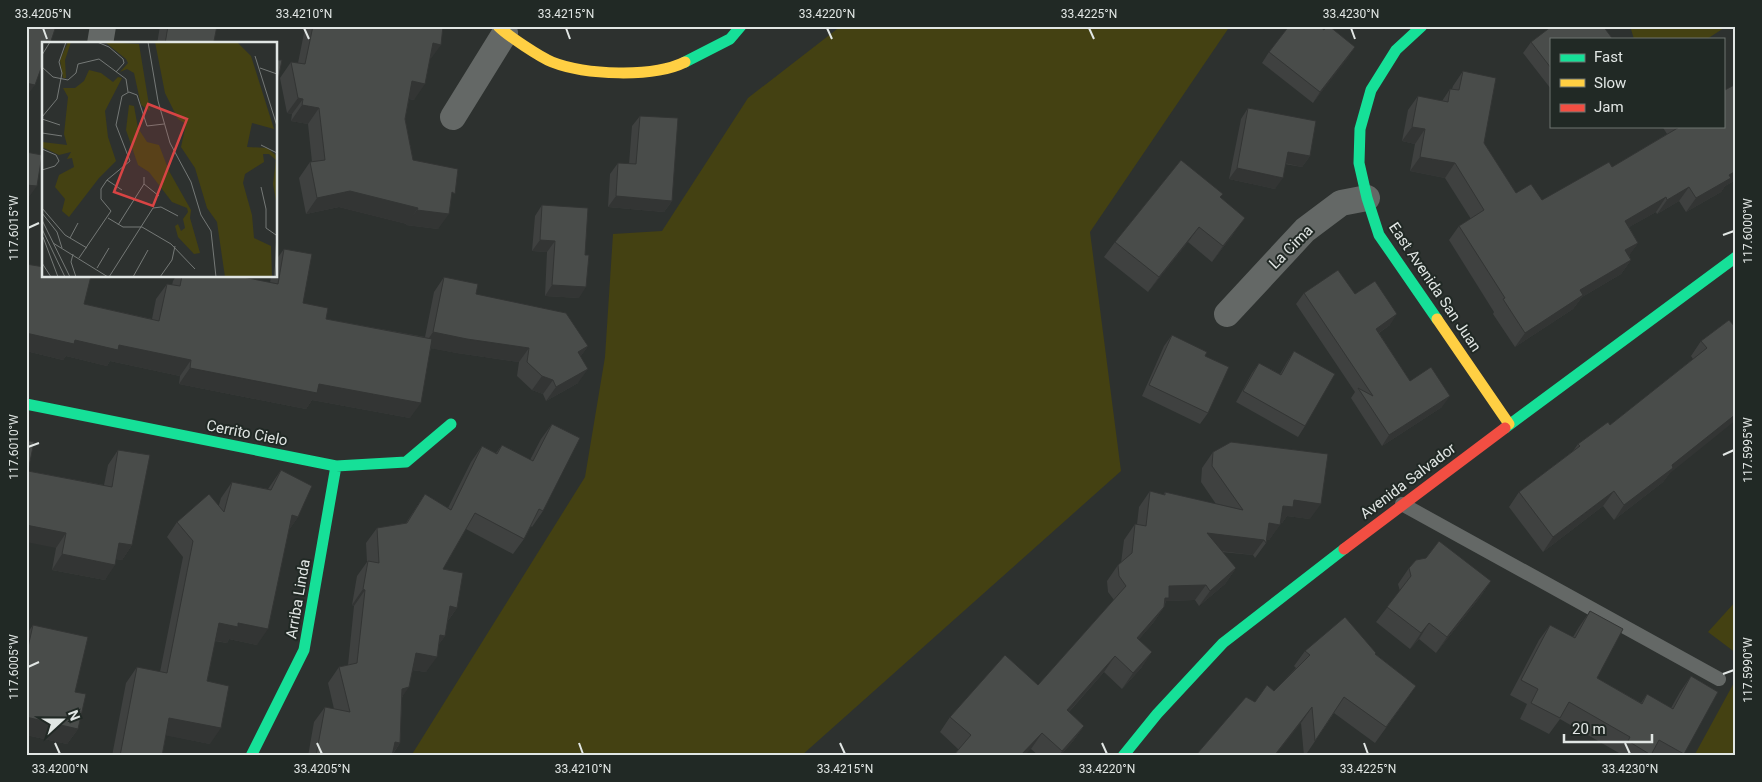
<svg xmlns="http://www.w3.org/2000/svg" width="1762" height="782" viewBox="0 0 1762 782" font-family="Roboto,sans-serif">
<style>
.green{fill:#444112}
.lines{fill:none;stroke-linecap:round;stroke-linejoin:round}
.lane{stroke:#646866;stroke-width:14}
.street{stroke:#646866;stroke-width:26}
.fast{stroke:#16e098;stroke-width:11}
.slow{stroke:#ffcf43;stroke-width:11}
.jam{stroke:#f24e42;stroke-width:11}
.wall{fill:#3f4140}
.shaded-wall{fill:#333534}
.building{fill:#494c4a;stroke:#333534}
.ticks{fill:none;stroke:#e1e6e4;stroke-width:2}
.labels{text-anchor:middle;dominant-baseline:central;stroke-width:4;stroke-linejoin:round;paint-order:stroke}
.street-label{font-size:15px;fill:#e1e6e4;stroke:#212925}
.inset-road{fill:none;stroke:#757977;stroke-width:1}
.view{fill:#d84444;fill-opacity:0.15;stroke:#d84444;stroke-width:2.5}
.inset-edge{fill:none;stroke:#e1e6e4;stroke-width:2.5}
.neatline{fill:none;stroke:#e1e6e4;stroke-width:2}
.ticks-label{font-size:12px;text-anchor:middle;fill:#e1e6e4}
</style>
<rect width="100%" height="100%" fill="#2d312f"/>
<!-- green -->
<path class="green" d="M841,26H1230L1090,232L1121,471L801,756H411L585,477L605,357L613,234L662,231L748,98Z
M1630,26H1727L1707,39H1634Z
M1736,601V653L1708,632Z
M1736,679V756H1694Z"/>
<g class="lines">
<!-- lane -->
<path class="lane" d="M1402,504L1719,679"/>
<!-- street -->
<path class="street" d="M100,44L103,26
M453,117L505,33
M1227,314L1305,230L1341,203L1367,198"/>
<!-- fast -->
<path class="fast" d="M1422,26L1396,50L1371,90L1360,129L1359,163L1367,198L1379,235L1437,319
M685,62L730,39L741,26
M26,404L336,466L406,462L451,424
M1505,428L1736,257
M251,756L304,650L336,466
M1123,756L1157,714L1223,643L1344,549"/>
<!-- slow -->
<path class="slow" d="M498,26C508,36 540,57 552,62C585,75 653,78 685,62
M1437,319L1509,424"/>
<!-- jam -->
<path class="jam" d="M1344,549L1505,428"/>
</g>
<!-- wall -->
<path class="wall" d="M160,26H217L214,41L224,44H157Z
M297,26H443L414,100L409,99L405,119L413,160L451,199L438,229L406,225L407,224L339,207L306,214L299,178L310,162H312L308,124L291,121L292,114L287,113L280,78L291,62L298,63L305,28Z
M1324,30L1355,47L1313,103L1262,63L1269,52Z
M1551,39V89L1523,53L1531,42Z
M1463,71L1484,143L1516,193L1542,200L1612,167L1667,134L1662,126H1723L1736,84V180L1725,186L1721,192L1686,212L1679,201L1657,214L1656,212L1629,227L1638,243L1629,255L1631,260L1621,274L1582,297L1573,309L1515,347L1493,314L1494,312L1449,240L1459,226L1471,219L1445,178L1410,171L1415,144L1402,141L1408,110L1418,96L1442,101L1450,89H1452L1453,86Z
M1248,108L1310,156L1302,167L1285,164L1275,189L1229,179L1241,119Z
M640,116L672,201L664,212L608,207L610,174L618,163L629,164L632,126Z
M1220,197L1234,233L1212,262L1188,242L1148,292L1104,257L1115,242Z
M542,205L585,255L579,298L545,296L547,252L532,251L535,216Z
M284,249L303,303L326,319L425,337L434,292L444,277L476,294L588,346L580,357L578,383L546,401L543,394L532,390L517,376L519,362L457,353L431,348L410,418L312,400L306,409L179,384L180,376L110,361L107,366L66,356L63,360L26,351V264L84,304L152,319L156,299L167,284L172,285L173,281L176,276H238L270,283L271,276H276V260Z
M1304,293L1355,294L1390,325L1379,333L1410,381L1442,407L1382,446L1351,398L1355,392L1296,304Z
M1729,320L1669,474L1663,482L1614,520L1603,506L1543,552L1509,507L1519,492L1573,451L1578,444L1610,425L1693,359L1691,356L1701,341Z
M1172,335L1208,413L1200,424L1142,396L1164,346Z
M1294,351L1305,426L1298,437L1236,402L1252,373L1259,363L1280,374L1287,362Z
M552,424L543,511L532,527L531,526L524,539L513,554L466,529L443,569L457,608L447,622L445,636L439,644L426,672L412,670L402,698L400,743L393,754L392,756H308L314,722L325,707L334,709L328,683L339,667L348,665L354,606L352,605L357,576L367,562L366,543L377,528L406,523L425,494L448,508L471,462L482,446L496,453L502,445L530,460L541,439Z
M118,450L132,545L122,560L116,559L105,580L52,570L56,548L28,471L104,485L108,465Z
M1213,452L1310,519L1287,516L1282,523H1281L1269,540H1267L1266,543L1255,558L1253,555L1222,552L1236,568L1225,584L1199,606L1195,600L1166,601L1164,607L1153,623L1139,639L1142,667L1122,689L1104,672L1069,712L1084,726L1073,741L1060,756H1039L1031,749H958L940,732L950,717L1038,685L1114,600L1108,592L1107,581L1118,565L1121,563L1124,540L1135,524H1137L1139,507L1150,491L1163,495L1165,492L1216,504L1201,482L1202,468Z
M281,470L298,517L288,531L257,645L229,639L227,643L215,641L207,681L210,744L166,735L162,756H112L126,683L137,667L160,672L183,557L167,537L177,522L219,505L221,498L232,482L268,489Z
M1409,568L1491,581L1480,597L1436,653L1419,639L1410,649L1376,622L1400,591L1398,584Z
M1590,611L1597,678L1641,703L1647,694L1671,708L1680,692L1691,676L1718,692L1682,756H1618L1619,753L1560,719L1549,734L1520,719L1527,704L1510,695L1539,640L1550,625L1573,637L1579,627Z
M33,625L75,692L78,729L67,744L26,735V635Z
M1305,651L1375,654L1416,686L1375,743L1334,713L1305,756H1304L1301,723L1196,755L1255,702L1274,691L1296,668L1294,666Z"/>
<!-- shaded-wall -->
<path class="shaded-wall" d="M433,43L441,45L430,60Z
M1355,47L1348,58L1313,103L1320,92Z
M412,81L425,84L414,100L401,97Z
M26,83L35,85L26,97Z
M298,98L303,99L292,114L287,113Z
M302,105L319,108L308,124L291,121Z
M1412,127L1425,129L1415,144L1402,141Z
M1288,152L1310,156L1302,167L1280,162Z
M1420,157L1455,163L1445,178L1410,171Z
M1237,168L1283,178L1275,189L1229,179Z
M1736,171V180L1725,186L1721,192L1686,212L1696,198L1729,175Z
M26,185L37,186L26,201Z
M1689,187L1679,201L1657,214L1667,200Z
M350,191L418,208L407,224L339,207L306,214L317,198Z
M616,196L672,201L664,212L608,207Z
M1666,197L1656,212L1615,235L1625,221Z
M417,210L449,214L438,229L406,225Z
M1245,218L1234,233L1212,262L1223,246Z
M1199,227L1188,242L1148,292L1159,277Z
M540,240L555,241L547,252L532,251Z
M1638,243L1628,257L1625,250Z
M1631,260L1621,274L1582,297L1573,309L1515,347L1525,333L1580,290Z
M552,285L586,287L579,298L545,296Z
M1397,314L1390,325L1368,340L1376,329Z
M433,332L529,348L519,362L457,353L423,347Z
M26,333L119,345L191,360L180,376L110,361L107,366L66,356L63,360L26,351Z
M588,346L578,360V352Z
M190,368L319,384L421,403L410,418L312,400L306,409L179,384Z
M588,369L578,383L546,401L556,387Z
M542,376L553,380L543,394L532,390Z
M1450,396L1442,407L1382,446L1389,435Z
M1736,414V420L1669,474L1663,482L1614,520L1624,505L1672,465Z
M1614,491L1603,506L1543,552L1553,537Z
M1294,500L1321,504L1310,519L1287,516L1282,523L1272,522L1283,506Z
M292,515L298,517L287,533Z
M1269,523L1280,525L1269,540H1264L1253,555L1196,548L1207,533Z
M26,525L66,533L56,548L26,542Z
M119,543L132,545L122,560L109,558Z
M62,554L115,565L105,580L52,570Z
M1236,568L1225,584L1199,606L1210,591Z
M1491,581L1480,597L1436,653L1447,637Z
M1206,585L1195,600L1166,601L1158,614L1169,586Z
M363,589L365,590L354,606L352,605Z
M450,606L457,608L446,623Z
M1164,607L1153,623L1126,654L1137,638Z
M219,623H238L268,629L257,645L229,639L227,643L208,639Z
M1429,623L1419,639L1410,649L1421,633Z
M440,635L445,636L434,651Z
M1152,652L1142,667L1122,689L1133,673Z
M416,653L437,657L426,672L405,669Z
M1115,656L1104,672L1056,726L1067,710Z
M409,687L398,703L402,689Z
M1312,707L1301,723L1275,756H1274Z
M26,717L78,729L67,744L26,735Z
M169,718L221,728L210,744L158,734Z
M1084,726L1073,741L1060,756H1058Z
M1042,733L1031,749L1024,756H1020Z
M395,742L400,743L391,756Z"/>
<!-- building -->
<path class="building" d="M26,26H56L50,44H44V60L35,85L26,83Z
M168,26H217L214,41L224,43V44H165Z
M313,26H443L441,45L433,43L425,84L412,81L405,119L413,160L458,169L455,194L452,192L449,214L417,210L418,208L350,191L317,198L310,162L325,160L319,108L302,105L303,99L298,98L291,62L305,64Z
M1289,26H1319L1324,30L1328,26H1329L1355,47L1320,92L1269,52Z
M1552,26H1603L1612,38L1611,39H1551V68L1531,42Z
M276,60H282L276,90Z
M1463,71L1496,78L1484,143L1516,193L1531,184L1542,200L1609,162L1612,167L1681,126H1723V91L1736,84V171L1729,175L1731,178L1696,198L1689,187L1667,200L1666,197L1625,221L1638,243L1625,250L1631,260L1580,290L1583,295L1525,333L1503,299L1505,298L1459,226L1484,210L1455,163L1420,157L1425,129L1412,127L1418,96L1448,102L1450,89L1459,90Z
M1248,108L1316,121L1310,156L1288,152L1283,178L1237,168Z
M640,116L678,118L672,201L616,196L618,163L636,164Z
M26,152L42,155L37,186L26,185Z
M1181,160L1223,194L1220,197L1245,218L1223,246L1199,227L1159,277L1115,242Z
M542,205L588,208L585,255H589L586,287L552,285L555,241L540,240Z
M284,249L312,254L303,303L328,308L326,319L432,339L421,403L319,384L317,393L190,368L191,360L119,345L118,350L75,340L74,344L26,333V264L44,267V276H91L84,304L159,321L167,284L180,286L182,276H238L278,284Z
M1338,270L1355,294L1375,281L1397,314L1376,329L1410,381L1431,367L1450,396L1389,435L1358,388L1373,396L1304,293Z
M444,277L478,284L476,294L566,313L588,346L578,352L588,369L556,387L553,380L542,376L527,362L529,348L467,339L433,332Z
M1729,320L1736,328V414L1672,465L1673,468L1624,505L1614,491L1553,537L1519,492L1580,446L1578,444L1608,422L1610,425L1707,348L1701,341Z
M1172,335L1207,352L1205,356L1229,367L1208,413L1149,385Z
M1294,351L1335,374L1305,426L1243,391L1259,363L1281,375Z
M552,424L580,438L543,511L539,509L524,539L475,513L443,569L463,573L457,608L450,606L445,636L440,635L437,657L416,653L409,687L402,689L400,743L395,742L392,756H316L325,707L350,712L339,667L357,663L365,590L363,589L368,561L379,563L377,528L407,523L425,494L451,510L482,446L497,454L502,445L533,461Z
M26,440L34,442L28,471L112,487L118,450L150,455L132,545L119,543L115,565L62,554L66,533L26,525Z
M1231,442L1328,454L1321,504L1294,500L1293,507L1283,506L1280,525L1269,523L1266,543L1264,540L1207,533L1236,568L1210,591L1206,585L1169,586V598H1165L1164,607L1137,638L1152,652L1133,673L1115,656L1067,710L1084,726L1062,751L1042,733L1020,756H953L971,735L950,717L1005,655L1038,685L1126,586L1119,576L1118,565L1132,553L1135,524L1146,526L1150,491L1165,495V492L1243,510L1212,466L1213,452Z
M281,470L312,486L298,517L292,515L268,629L238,623V627L219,623L207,681L229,686L221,728L169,718L162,756H120L137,667L167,673L193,541L177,522L209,494L224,512L232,482L271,490Z
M1439,541L1491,581L1447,637L1429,623L1421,633L1387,607L1411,576L1409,568L1416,560L1426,558Z
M1590,611L1623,629L1597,678L1642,704L1647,694L1673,709L1691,676L1718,692L1684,754L1659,740L1651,755L1628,741L1630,737L1569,702L1560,718L1531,703L1538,689L1521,680L1550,625L1575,638Z
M1345,617L1376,653L1375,654L1416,686L1386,727L1344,697L1315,741L1312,707L1274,756H1192L1194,754L1196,755L1246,697L1255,702L1267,685L1274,691L1310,655L1305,651Z
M33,625L88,637L75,692L86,694L78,729L26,717V656Z
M909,753L913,756H907Z"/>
<!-- ticks -->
<path class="ticks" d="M43,28L47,39M304,28L309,39M566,28L570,39M827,28L832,39M1089,28L1094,39M1351,28L1355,39M28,228L39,223M1723,235L1734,231M28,447L39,443M1723,455L1734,450M28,667L39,662M1723,674L1734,670M55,743L60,754M317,743L322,754M579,743L583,754M840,743L845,754M1102,743L1107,754M1364,743L1368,754M1625,743L1630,754"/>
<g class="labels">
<!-- street labels -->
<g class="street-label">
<text transform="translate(1291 247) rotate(-45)">La Cima</text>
<text transform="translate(1435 287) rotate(56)">East Avenida San Juan</text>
<text transform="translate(247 433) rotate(11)">Cerrito Cielo</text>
<text transform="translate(1408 481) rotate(-37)">Avenida Salvador</text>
<text transform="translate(298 599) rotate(-80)">Arriba Linda</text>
</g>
</g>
<!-- overview -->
<g transform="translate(42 42)">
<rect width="235" height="235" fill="#2d312f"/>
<path d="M26,0H29L23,18L24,36H21L18,18ZM63,0L97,2L108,69L99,63L92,31L85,27L78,30L86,21L84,17ZM113,0H195L209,14L232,87L210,81L205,105L225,106L235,114V164L231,142L234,118L227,112H221L222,120L203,132L201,141L210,173L212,196L229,204L230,235H183L175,180L165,166L153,126L139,105L144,82L136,77L123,51ZM47,28L59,31L71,40L76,35L80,36L63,69L66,95L74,119L57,136L27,175L20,169L23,157L13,145L17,133L32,125L30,116L25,117L29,110L17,113L0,105V100L25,103L22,92L26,55L21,46H33L42,39ZM87,63L92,64L96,86L105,100L117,103L127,129L149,168L148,176L158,211L152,212L136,195L133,184L136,182L139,189L143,186L141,177L146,170L145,166L130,160L107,130L96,123L84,88Z" fill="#444112"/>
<path class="inset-road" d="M55,0L67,5L81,17L82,21L74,30M106,0L116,59L128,101L149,140L159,173L169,189L174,235M0,13L8,0M213,14L235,84M0,25L11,35L26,38L34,31L36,22L57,17L84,37L86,50M218,26L235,32M0,75L15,57L20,31L17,20L24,0M0,77L18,83M0,91L20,94M219,103L235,111M0,107L14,113L17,119L13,124L0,128M65,138L80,148M102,142L117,154M219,145L224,167V186L234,193M0,166L23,193L45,206M0,171L15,190L20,206M66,176L81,185H100L129,202L153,227M0,178L28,235M76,183L102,142V135M0,187L23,235M1,195L16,235M28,196L36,181M11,201L66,235M31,212L29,220L34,235M37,216L69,169L59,157V147L65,138L88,119L74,83L80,54L87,50L95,53L105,84L122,82M0,221L9,235M55,226L67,206M67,235L111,166L119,165L136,174M91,235L106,208M118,235L130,218L133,204M233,235L235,189"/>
<path class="view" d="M106,62L145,77L111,164L72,150Z"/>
<rect width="235" height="235" class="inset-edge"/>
</g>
<!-- border -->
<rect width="1762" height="782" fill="none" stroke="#212925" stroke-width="55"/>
<!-- legend -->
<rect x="1550" y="38" width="175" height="90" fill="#212925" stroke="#6e7571"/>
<rect x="1560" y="54" width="25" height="8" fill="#16e098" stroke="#6e7571"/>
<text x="1594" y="62" font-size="15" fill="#e1e6e4">Fast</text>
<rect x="1560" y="79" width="25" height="8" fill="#ffcf43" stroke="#6e7571"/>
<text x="1594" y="88" font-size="15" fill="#e1e6e4">Slow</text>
<rect x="1560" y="104" width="25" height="8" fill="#f24e42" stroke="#6e7571"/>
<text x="1594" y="112" font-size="15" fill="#e1e6e4">Jam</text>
<!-- north arrow -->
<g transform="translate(62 720) rotate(69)" stroke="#212925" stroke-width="4" paint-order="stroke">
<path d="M0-4L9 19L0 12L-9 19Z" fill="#e1e6e4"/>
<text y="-8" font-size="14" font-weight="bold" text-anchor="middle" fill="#e1e6e4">N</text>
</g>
<!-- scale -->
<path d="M1564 734v8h88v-8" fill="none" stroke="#e1e6e4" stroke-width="2.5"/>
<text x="1572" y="734" font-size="15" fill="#e1e6e4" stroke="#212925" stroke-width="4" paint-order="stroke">20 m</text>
<rect x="28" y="28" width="1706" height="726" class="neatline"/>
<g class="ticks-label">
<text x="43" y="18">33.4205°N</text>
<text x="304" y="18">33.4210°N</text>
<text x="566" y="18">33.4215°N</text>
<text x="827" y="18">33.4220°N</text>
<text x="1089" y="18">33.4225°N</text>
<text x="1351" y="18">33.4230°N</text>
<text transform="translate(14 228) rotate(-90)" y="4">117.6015°W</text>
<text transform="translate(1748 231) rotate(-90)" y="4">117.6000°W</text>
<text transform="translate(14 447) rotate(-90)" y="4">117.6010°W</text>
<text transform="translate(1748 450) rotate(-90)" y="4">117.5995°W</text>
<text transform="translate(14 667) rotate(-90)" y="4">117.6005°W</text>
<text transform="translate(1748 670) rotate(-90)" y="4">117.5990°W</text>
<text x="60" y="773">33.4200°N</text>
<text x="322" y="773">33.4205°N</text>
<text x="583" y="773">33.4210°N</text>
<text x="845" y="773">33.4215°N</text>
<text x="1107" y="773">33.4220°N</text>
<text x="1368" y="773">33.4225°N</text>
<text x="1630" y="773">33.4230°N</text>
</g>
</svg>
